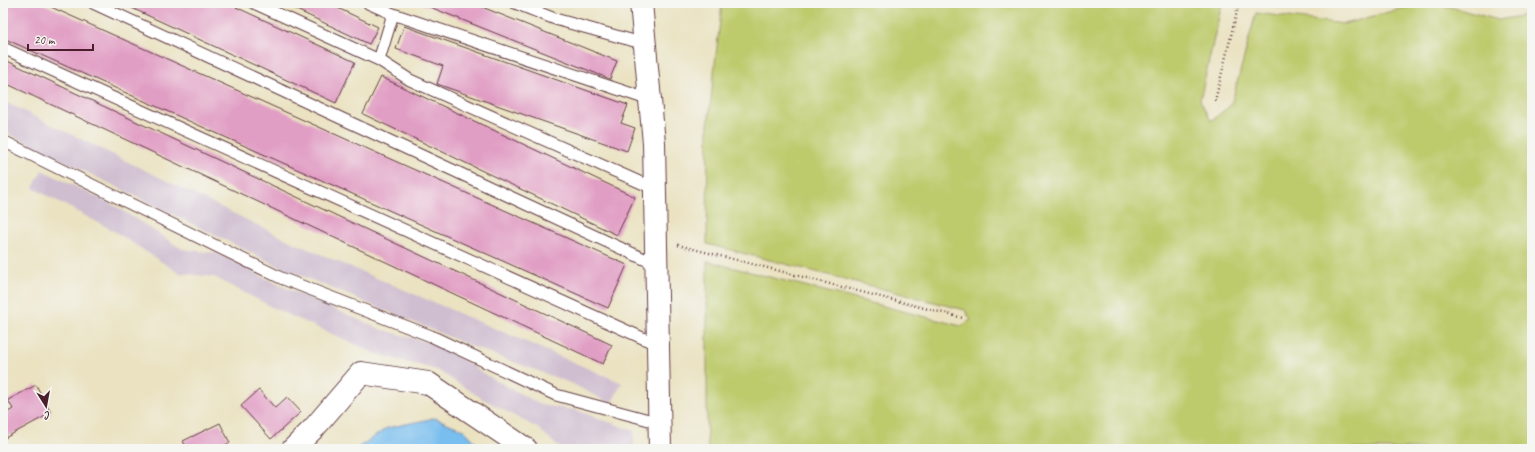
<svg xmlns="http://www.w3.org/2000/svg" width="1535" height="452" viewBox="0 0 1535 452" font-family="Caveat,sans-serif">
<style>
.industrial{fill:#cfbdd0}
.green{fill:#becb6d;stroke:#84754c}
.water{fill:#78beef;stroke:#616e8d}
.building{fill:#e19ec4}
.lines{fill:none;stroke-linecap:round;stroke-linejoin:round}
.service-casing{stroke:#623c42;stroke-width:13}
.minor-casing{stroke:#623c42;stroke-width:24}
.path{stroke:#623c42;stroke-width:2.5;stroke-dasharray:1 3;stroke-linecap:butt}
.service{stroke:#fff;stroke-width:11}
.minor{stroke:#fff;stroke-width:22}
</style>
<rect width="100%" height="100%" fill="#f6f6f2"/>
<filter id="ink" filterUnits="userSpaceOnUse"><feTurbulence type="fractalNoise" baseFrequency=".025" numOctaves="2"/><feDisplacementMap in="SourceGraphic" scale="8" xChannelSelector="R" yChannelSelector="G"/><feConvolveMatrix kernelMatrix="1 2 1 2 8 2 1 2 1" color-interpolation-filters="sRGB"/></filter>
<filter id="wash" filterUnits="userSpaceOnUse"><feTurbulence type="fractalNoise" baseFrequency=".012" numOctaves="4" result="noise"/><feDisplacementMap in="SourceGraphic" scale="16" xChannelSelector="R" yChannelSelector="G"/><feGaussianBlur stdDeviation="0.9" result="paint"/><feColorMatrix in="noise" values="0 0 0 0 0 0 0 0 0 0 0 0 0 0 0 0 0 1.4 0 .05"/><feComposite in="paint" operator="in"/></filter>
<g filter="url(#wash)">
<rect width="100%" height="100%" fill="#eae2c1"/>
<!-- industrial -->
<path class="industrial" d="M3,101L292,242L622,383L611,404L573,384L476,348L278,266L3,131Z
M42,170L117,207L182,249L216,253L279,285L380,329L440,346L486,375L541,405L576,410L634,431V449H561L539,429L483,399L437,370L377,354L276,309L214,277L179,273L114,231L33,188Z"/>
<!-- green -->
<path class="green" d="M722,3H1222L1200,100L1211,121L1231,105L1256,13L1344,24L1422,3H1436L1498,20L1532,14V449H708L707,434V261L961,326L971,320L965,310L707,244L708,125Z"/>
<!-- water -->
<path class="water" d="M435,418L464,430L482,449H356L387,428Z"/>
<g id="blocks">
<!-- building -->
<path class="building" d="M3,3H42L627,265L608,308L3,38Z
M121,3H227L355,62L336,103Z
M282,3H327L378,27L369,44Z
M420,3H472L617,61L610,79Z
M404,26L628,105L621,123L635,128L627,151L437,84L443,66L396,49Z
M3,59L612,345L603,364L3,82Z
M381,77L635,197L617,235L363,114Z
M36,385L51,413L3,439V415L13,409L8,400Z
M259,390L275,408L287,397L301,412L271,439L241,406Z
M220,423L230,443L219,449H187L183,441Z"/>
</g>
</g>
<g filter="url(#ink)">
<use href="#blocks" fill-opacity="0" stroke="#623c42" stroke-width="1"/>
<g class="lines">
<defs>
<path id="service" d="M93,3L657,265
M254,3L379,60L410,80L655,189
M368,3L393,14L650,100
M515,3L555,19L645,44
M3,48L658,345
M379,60L393,14
M3,141L281,278L431,336L556,395L660,423"/>
<path id="minor" d="M641,3L654,143L660,449
M293,449L314,428L361,373L428,383L526,449"/>
</defs>
<!-- service casing -->
<use href="#service" class="service-casing"/>
<!-- minor casing -->
<use href="#minor" class="minor-casing"/>
<!-- path -->
<path class="path" d="M1215,101L1239,3
M678,245L963,318"/>
<!-- service -->
<use href="#service" class="service"/>
<!-- minor -->
<use href="#minor" class="minor"/>
</g>
</g>
<!-- margin -->
<rect width="1535" height="452" fill="none" stroke="#f6f6f2" stroke-width="16"/>
<!-- north arrow -->
<g transform="translate(46 406) rotate(169)" stroke="#f6f6f2" stroke-width="3" paint-order="stroke">
<path d="M0-3L7 15L0 10L-7 15Z" fill="#4a1f2b"/>
<text y="-6" font-size="11" font-weight="bold" text-anchor="middle" fill="#4a1f2b">С</text>
</g>
<!-- scale -->
<path d="M28 44v6h65v-6" fill="none" stroke="#4a1f2b" stroke-width="2"/>
<text x="34" y="44" font-size="12" fill="#4a1f2b" stroke="#f6f6f2" stroke-width="3" paint-order="stroke">20 m</text>
</svg>
